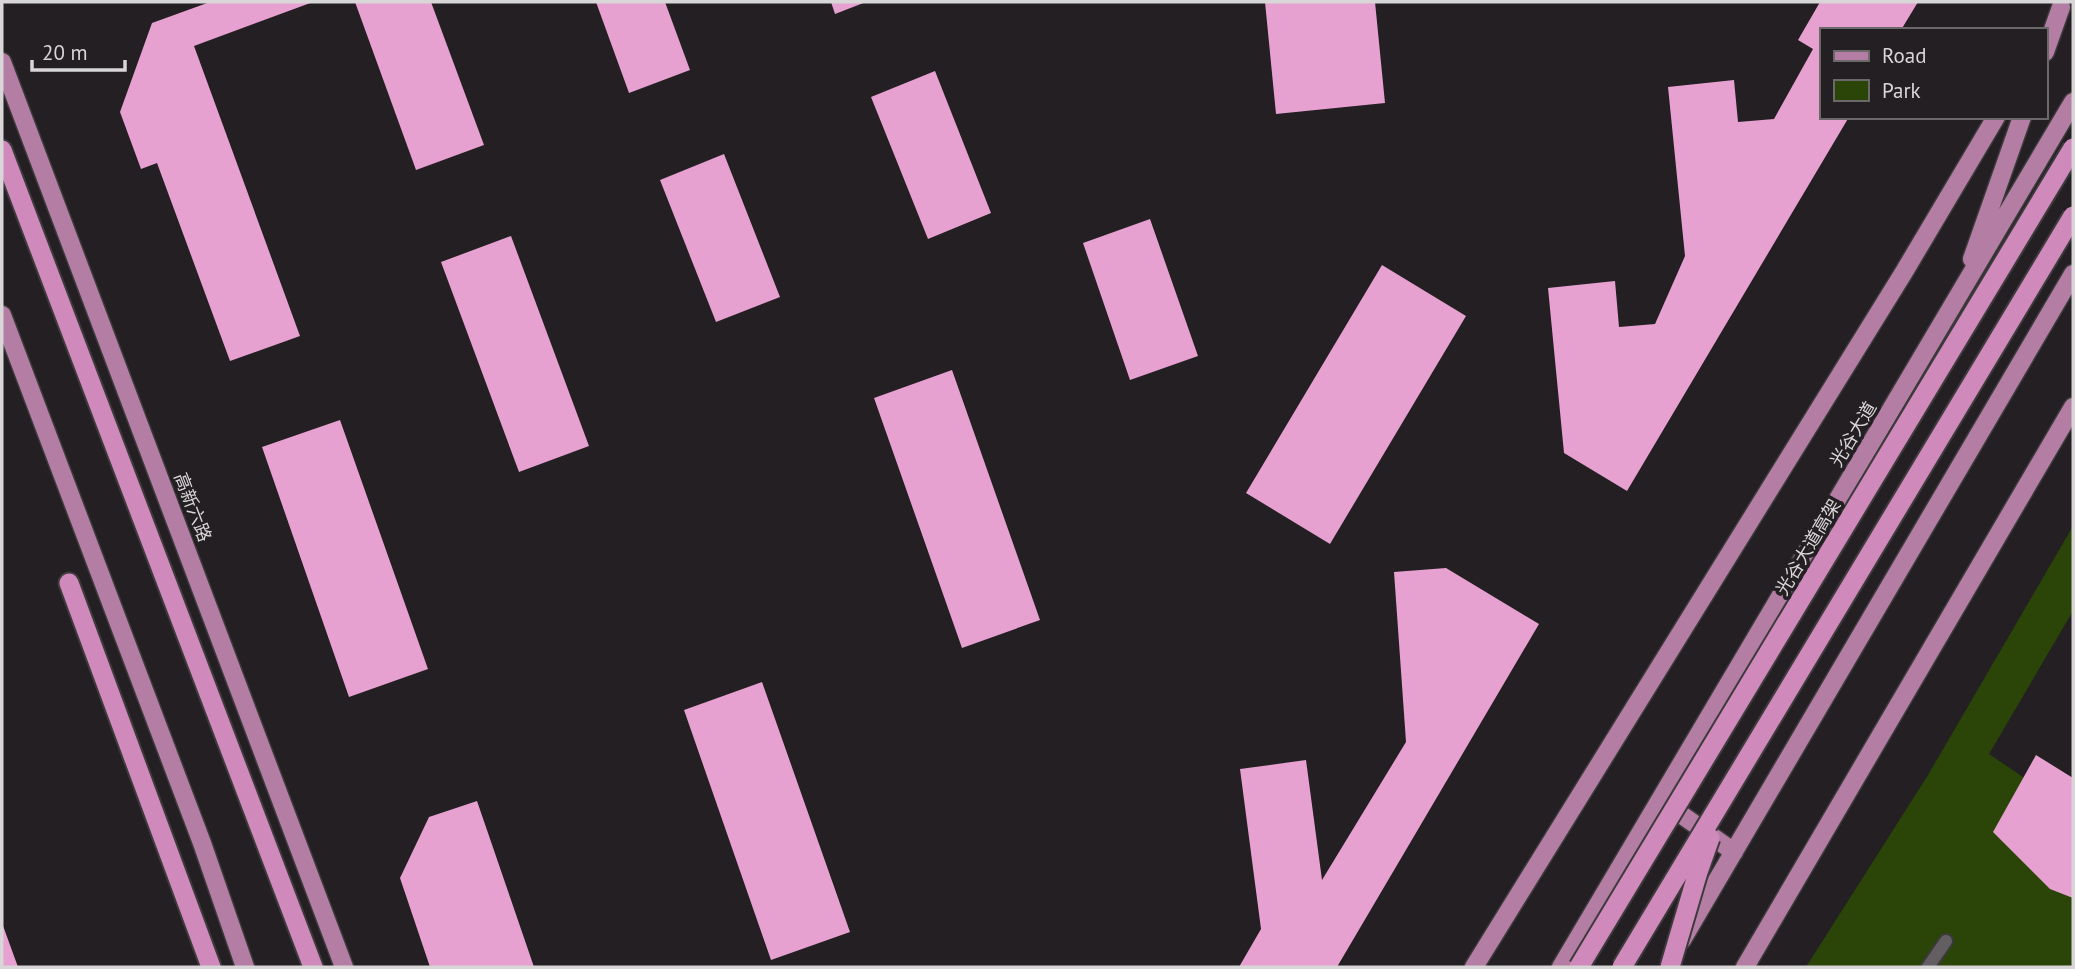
<svg xmlns="http://www.w3.org/2000/svg" width="2075" height="969" viewBox="0 0 2075 969" font-family="'PT Sans','Noto Sans SC',sans-serif">
<style>
.green{fill:#2a4507}
.building{fill:#e7a1d1}
.lines{fill:none;stroke-linecap:round;stroke-linejoin:round}
.service-casing{stroke:#3d3a3c;stroke-width:16}
.primary-casing{stroke:#3d3a3c;stroke-width:21}
.trunk-casing{stroke:#3d3a3c;stroke-width:23}
.service{stroke:#625e61;stroke-width:12}
.primary{stroke:#b47ea4;stroke-width:18}
.trunk{stroke:#cf89ba;stroke-width:19}
.trunk-bridge-casing{stroke:#3d3a3c;stroke-width:23;stroke-linecap:butt}
.trunk-bridge{stroke:#cf89ba;stroke-width:19}
.labels{text-anchor:middle;dominant-baseline:central;stroke-width:7;stroke-linejoin:round;paint-order:stroke}
.street-label{font-size:18px;fill:#d8d6d7;stroke:#231f22}
</style>
<rect width="100%" height="100%" fill="#231f22"/>
<!-- green -->
<path class="green" d="M2073,526V611L1989,754L2039,788L2073,827V967H1806L1928,775Z"/>
<!-- building -->
<path class="building" d="M210,2H313L194,46L300,336L230,361L157,163L141,169L120,112L152,23Z
M355,2H431L484,145L416,170Z
M596,2H665L690,70L629,93Z
M831,2H866L835,14Z
M1265,2H1375L1385,103L1276,114Z
M1820,2H1918L1901,30H1821V117H1849L1627,491L1564,453L1548,288L1615,281L1619,327L1655,324L1685,256L1668,87L1734,80L1738,122L1774,119L1813,49L1798,40Z
M935,71L991,213L928,239L871,97Z
M724,154L780,297L716,322L660,180Z
M1150,219L1198,356L1130,380L1083,243Z
M511,236L589,446L519,472L441,262Z
M1382,265L1466,316L1330,544L1246,493Z
M952,370L1040,620L962,648L874,398Z
M340,420L428,669L349,697L262,447Z
M1446,568L1539,624L1337,967H1239L1261,929L1240,769L1306,760L1322,880L1406,742L1394,572Z
M762,682L850,932L771,960L684,710Z
M2036,755L2073,778V898L2050,889L1993,832Z
M477,801L534,967H430L400,878L429,817Z
M2,923L18,967H2Z"/>
<g class="lines">
<defs>
<path id="service" d="M1928,967L1946,941"/>
<path id="primary" d="M2045,52L2061,7
M2,62L344,967
M1972,259L2022,117
M2,315L202,843L245,967
M1665,803L1734,852
M1682,940L2073,274
M1474,967L1904,272L1996,117
M1561,967L2073,102
M1745,967L2073,407"/>
<path id="trunk" d="M2,150L313,967
M69,583L211,967"/>
</defs>
<!-- service casing -->
<use href="#service" class="service-casing"/>
<!-- primary casing -->
<use href="#primary" class="primary-casing"/>
<!-- trunk casing -->
<use href="#trunk" class="trunk-casing"/>
<!-- service -->
<use href="#service" class="service"/>
<!-- primary -->
<use href="#primary" class="primary"/>
<!-- trunk -->
<use href="#trunk" class="trunk"/>
<defs>
<path id="trunk-bridge" d="M1579,967L2073,148
M1622,967L2073,216
M1670,967L1698,872L1710,838"/>
</defs>
<!-- trunk-bridge casing -->
<use href="#trunk-bridge" class="trunk-bridge-casing"/>
<!-- trunk-bridge -->
<use href="#trunk-bridge" class="trunk-bridge"/>
</g>
<g class="labels">
<!-- street labels -->
<g class="street-label">
<text transform="translate(1853 434) rotate(-59)">光谷大道</text>
<text transform="translate(193 507) rotate(69)">高新六路</text>
<text transform="translate(1808 547) rotate(-59)">光谷大道高架</text>
</g>
</g>
<!-- border -->
<rect width="2075" height="969" fill="none" stroke="#d8d6d7" stroke-width="7"/>
<!-- legend -->
<rect x="1820" y="28" width="228" height="91" fill="#231f22" stroke="#6b686a" stroke-width="2"/>
<rect x="1834" y="51" width="35" height="10" fill="#b47ea4" stroke="#6b686a" stroke-width="2"/>
<text x="1882" y="63" font-size="21" fill="#d8d6d7">Road</text>
<rect x="1834" y="80" width="35" height="21" fill="#2a4507" stroke="#6b686a" stroke-width="2"/>
<text x="1882" y="98" font-size="21" fill="#d8d6d7">Park</text>
<!-- scale -->
<path d="M32 60v10h93v-10" fill="none" stroke="#d8d6d7" stroke-width="3.5"/>
<text x="42" y="60" font-size="21" fill="#d8d6d7" stroke="#231f22" stroke-width="5" paint-order="stroke">20 m</text>
</svg>
